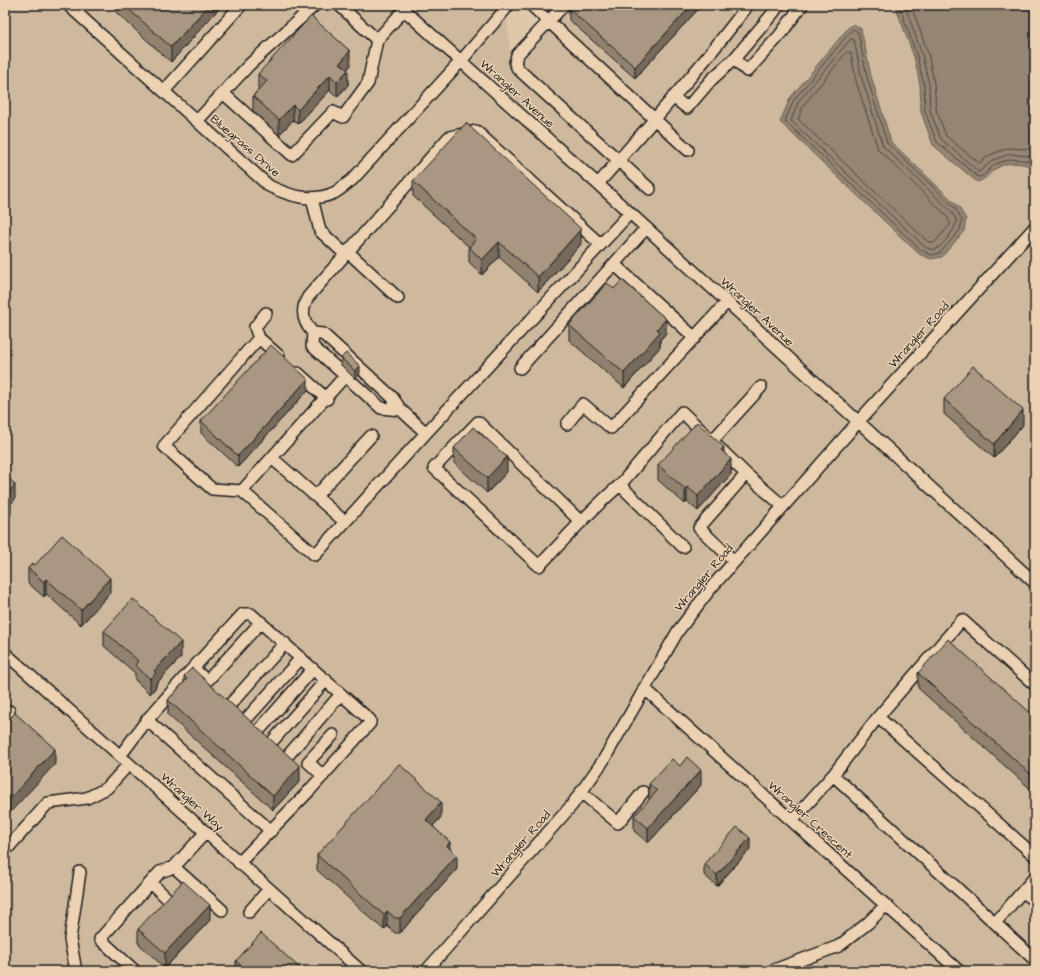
<svg xmlns="http://www.w3.org/2000/svg" width="1040" height="976" viewBox="0 0 1040 976" font-family="'Architects Daughter',sans-serif">
<style>
.built{fill:#cfb99e}
.water{fill:#958573;stroke:#655b50}
.lines{fill:none;stroke-linecap:round;stroke-linejoin:round}
.shore{stroke:#4c463f;stroke-width:1}
.minor-casing{stroke:#1c1c1c;stroke-width:14}
.minor{stroke:#ecd2b3;stroke-width:11}
.wall{fill:#918270;stroke:#1c1c1c}
.shaded-wall{fill:#766a5b;stroke:#1c1c1c}
.building{fill:#a99782;stroke:#1c1c1c}
.labels{text-anchor:middle;dominant-baseline:central;stroke-width:3;stroke-linejoin:round;paint-order:stroke}
.street-label{font-size:12px;fill:#1c1c1c;stroke:#ecd2b3}
</style>
<rect width="100%" height="100%" fill="#dfc7aa"/>
<filter id="ink" filterUnits="userSpaceOnUse"><feTurbulence type="fractalNoise" baseFrequency=".025" numOctaves="2"/><feDisplacementMap in="SourceGraphic" scale="8" xChannelSelector="R" yChannelSelector="G"/><feConvolveMatrix kernelMatrix="1 2 1 2 8 2 1 2 1" color-interpolation-filters="sRGB"/></filter>
<g filter="url(#ink)">
<!-- built -->
<path class="built" d="M5,5H506L510,54L552,5H1035V971H5Z"/>
<!-- water -->
<path class="water" d="M895,5H1035V161L1031,166C1019,163 1008,161 997,168C988,173 988,179 977,182L933,145L921,112L920,85L914,57Z
M854,24L861,29L871,76L891,142L958,206L966,219L964,231L942,257L931,259L919,254L780,122L790,98L848,28Z"/>
<g class="lines">
<!-- shore -->
<path class="shore" d="M899,5L917,56L924,85L925,112L937,142L978,177L983,176L995,164L1011,159L1029,161L1035,159
M905,5L922,55L929,84L930,111L941,139L979,172L993,160L1010,154L1027,156L1035,154
M911,5L928,53L934,83L936,109L946,136L979,163L990,155L1008,148L1026,149L1035,148
M853,29L858,32L867,77L887,143L955,208L962,220L960,230L940,253L931,255L921,250L785,121L794,100Z
M851,39L854,40L862,79L883,146L951,211L957,221C956,228 943,246 936,249C932,251 927,248 924,246L791,121L798,102Z
M847,52L851,53L856,81L878,149L946,215L950,222V225L934,243L927,241L798,119L803,106Z"/>
<defs>
<path id="minor" d="M68,5L269,186C290,196 311,203 334,193C340,190 346,184 352,180L461,61L509,5
M531,5L688,150
M564,5L517,55L515,63L518,69L650,189
M377,40L404,10L630,213L1035,583
M734,59L747,71L780,35L802,5
M164,91L241,5
M223,93L292,155L333,112L343,117L368,83L377,40L339,5
M673,97L687,108L711,80L734,59L774,12L778,5
M197,121L249,65L315,5
M598,184C649,125 701,68 748,5
M312,198L320,231L345,254
M646,228L614,264L695,338
M600,244L476,131L449,137L308,297C300,311 303,322 313,333L323,334L392,397L401,410L426,433L630,213
M347,251L398,298
M266,313L255,327L259,338L164,446L212,489L242,491L345,376
M313,333L312,346L381,408L401,410
M259,338L279,356
M520,368L614,264
M298,373L327,399
M567,424L583,404L611,428L727,302
M712,441L761,387
M272,458L345,522
M242,491L315,555L426,433
M316,496L371,436
M581,522L478,422L434,468L539,566C566,538 591,509 620,485
M683,547L620,485L682,412L746,474
M734,561L699,528L746,474L783,506
M5,653L361,971
M193,668L207,681L261,622
M1035,685L962,620L878,717L1035,856
M644,688L959,971
M227,708L285,643
M5,715L9,711
M147,720L271,831
M242,724L301,658
M254,736L313,669
M270,744L326,680
M120,756L147,720L184,678L243,614H251L370,720V723L309,791L239,863
M284,760L341,694
M833,775L878,717
M323,776L308,762L333,735
M581,792L618,823L643,792
M792,821L833,775L995,923L1035,877
M5,851L48,803L87,798L107,788L129,764
M174,867L222,910
M151,883L169,900
M1023,891L1035,902
M249,912L269,889
M995,923L1035,960
M76,971L70,939L80,872
M135,971L100,939L160,872L174,867L206,832
M426,971L572,805L603,761L678,631L711,588L858,422L1035,227
M771,971L839,946L868,923L886,905"/>
</defs>
<!-- minor casing -->
<use href="#minor" class="minor-casing"/>
<!-- minor -->
<use href="#minor" class="minor"/>
</g>
<!-- wall -->
<path class="wall" d="M108,5H222L171,62Z
M702,5L635,78L569,20V9Z
M350,66L347,70L348,85L337,97L330,90L298,124L293,120L279,135L253,111V96L259,89L258,88V74Z
M413,181L581,244L538,292L499,257L482,275L469,262V247L413,196Z
M569,325L666,333L660,340V347L624,388L569,340Z
M341,358L360,374L355,379L341,365Z
M308,390L238,467L201,433V421Z
M944,399L1023,425L994,458L944,414Z
M454,448L507,472L487,493L454,463Z
M724,452L731,474L698,511L687,502L685,504L658,480V465Z
M35,565L110,593L81,625L46,594L44,597L28,583V568Z
M104,631L181,657L156,684V687L150,694L135,680V673L104,646Z
M918,673L1035,717V793L918,688Z
M184,676L300,781L273,810L168,715V700L184,682Z
M649,784L701,785L648,843L634,831V816L649,800Z
M441,817L433,826L450,849L457,869L400,933H395L387,926L384,930L317,870V855Z
M750,849L717,886L704,875V864Z
M210,920L165,968L138,943V929Z
M236,961L303,971H236Z"/>
<!-- shaded-wall -->
<path class="shaded-wall" d="M209,5H222L171,62V47Z
M692,5H702L635,78V67Z
M350,51V66L340,78V63Z
M348,70V85L337,97V82Z
M330,75V90L298,124V110Z
M293,105V120L279,135V120Z
M581,229V244L538,292V277Z
M499,242V257L482,275V260Z
M666,319V333L660,340V347L624,388V373L657,329Z
M360,366V374L355,379V371Z
M308,379V390L238,467V456Z
M1023,410V425L994,458V444Z
M724,447V461L721,450Z
M507,457V472L487,493V478Z
M731,459V474L698,511V496Z
M15,485V499L11,504V514L5,522V507L6,495Z
M687,487V502L685,504V489Z
M110,578V593L81,625V610Z
M46,579V594L44,597V582Z
M181,642V657L156,684V687L150,694V679L154,671Z
M55,749V764L5,818V804Z
M300,766V781L273,810V796Z
M701,770V785L648,843V828Z
M441,802V817L426,834V820Z
M750,838V849L717,886V875Z
M450,842V856L447,846Z
M457,855V869L400,933V918Z
M210,905V920L165,968V953Z
M387,911V926L384,930V915Z"/>
<!-- building -->
<path class="building" d="M124,5H209L171,47Z
M572,5H692L635,67L569,9Z
M311,16L350,51L340,63L348,70L337,82L330,75L298,110L293,105L279,120L253,96L267,81L258,74Z
M466,123L581,229L538,277L499,242L482,260L469,247L476,239L413,181Z
M622,280L666,319L657,329L660,332L624,373L569,325L607,283L614,289Z
M271,345L308,379L238,456L201,421Z
M346,353L360,366L355,371L341,358Z
M973,366L1023,410L994,444L944,399Z
M697,422L724,447L721,450L731,459L698,496L687,487L685,489L658,465Z
M473,427L507,457L487,478L454,448Z
M9,478L15,485L6,495L11,500L5,507V483Z
M62,535L110,578L81,610L46,579L44,582L28,568L33,563L35,565Z
M133,599L181,642L154,671L156,673L150,679L135,665L138,661L104,631Z
M948,639L1035,717V778L918,673Z
M192,668L300,766L273,796L168,700L187,679L184,676Z
M15,713L55,749L5,804V724Z
M687,757L701,770L648,828L634,816L657,791L649,784L672,759L680,766Z
M399,764L441,802L426,820L450,842L447,846L457,855L400,918H395L387,911L384,915L317,855Z
M737,827L750,838L717,875L704,864Z
M183,881L210,905L165,953L138,929Z
M261,933L303,971H247L236,961Z"/>
</g>
<g class="labels">
<!-- street labels -->
<g class="street-label">
<text transform="translate(517 94) rotate(42)">Wrangler Avenue</text>
<text transform="translate(245 146) rotate(41)">Bluegrass Drive</text>
<text transform="translate(757 312) rotate(43)">Wrangler Avenue</text>
<text transform="translate(919 335) rotate(-48)">Wrangler Road</text>
<text transform="translate(704 578) rotate(-50)">Wrangler Road</text>
<text transform="translate(192 802) rotate(42)">Wrangler Way</text>
<text transform="translate(810 820) rotate(42)">Wrangler Crescent</text>
<text transform="translate(521 844) rotate(-49)">Wrangler Road</text>
</g>
</g>
<!-- margin -->
<rect width="1040" height="976" fill="none" stroke="#ecd2b3" stroke-width="20"/>
<rect x="10" y="10" width="1020" height="956" fill="none" stroke="#1c1c1c" stroke-width="1.5" filter="url(#ink)"/>
</svg>
